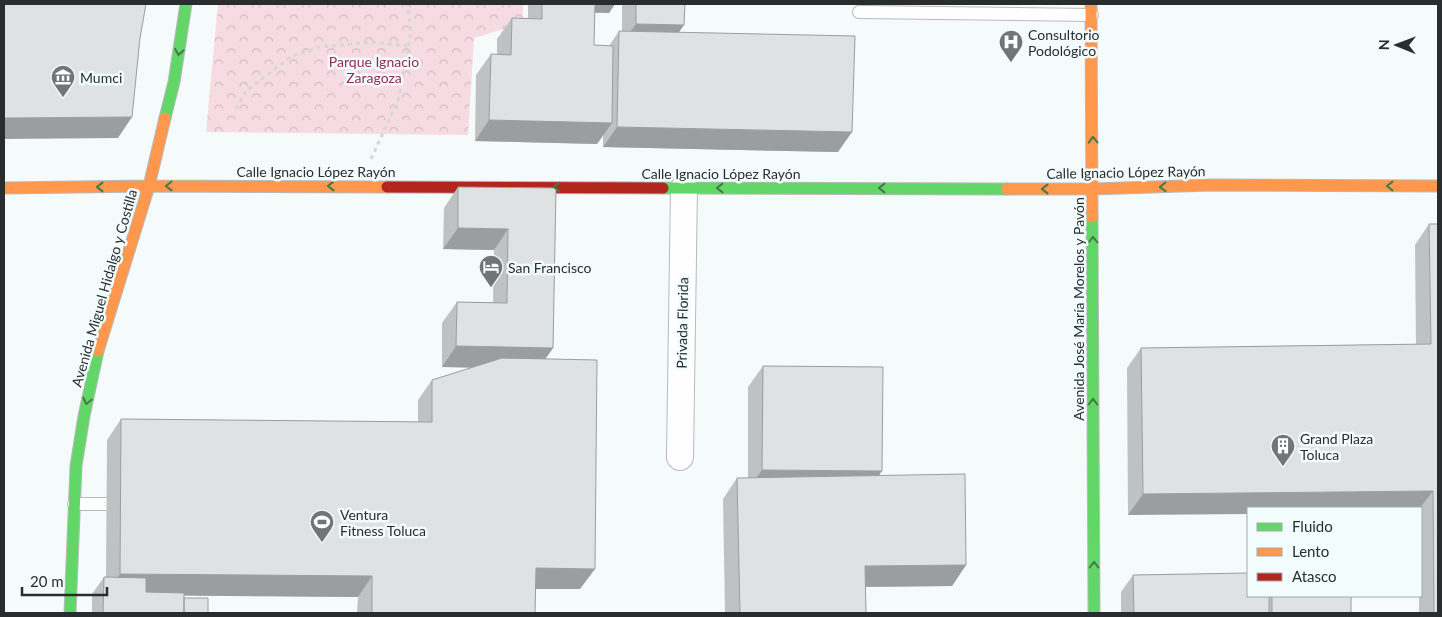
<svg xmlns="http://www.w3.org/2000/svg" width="1442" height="617" viewBox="0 0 1442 617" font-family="Lato,sans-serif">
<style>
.park{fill:url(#park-crowns)}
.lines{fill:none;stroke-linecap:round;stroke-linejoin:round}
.lane-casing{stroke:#b7bbbc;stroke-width:14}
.street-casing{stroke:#b7bbbc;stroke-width:28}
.fast-casing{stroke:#b7bbbc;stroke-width:13}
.slow-casing{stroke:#b7bbbc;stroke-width:13}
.jam-casing{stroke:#b7bbbc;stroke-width:13}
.path{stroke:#d6d7d8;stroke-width:3;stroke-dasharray:4 4;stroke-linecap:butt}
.lane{stroke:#fefefe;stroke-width:12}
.street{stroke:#fefefe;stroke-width:26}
.fast{stroke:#63d668;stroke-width:11}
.slow{stroke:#ff974d;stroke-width:11}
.jam{stroke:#b3261e;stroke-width:11}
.wall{fill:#bfc2c3}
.shaded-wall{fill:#9b9e9f}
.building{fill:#dee2e3;stroke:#9b9e9f}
.oneway{stroke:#447948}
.labels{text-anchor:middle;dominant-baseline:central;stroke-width:5;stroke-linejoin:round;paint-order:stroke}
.poi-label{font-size:14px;fill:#2a2d2d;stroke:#f3fcfd;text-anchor:start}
.park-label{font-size:14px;fill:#922f50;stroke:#f3fcfd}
.street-label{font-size:14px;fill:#2a2d2d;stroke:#f3fcfd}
</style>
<defs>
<pattern id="park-crowns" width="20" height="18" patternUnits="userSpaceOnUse" patternTransform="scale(1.25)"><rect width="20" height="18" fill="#f7dbe2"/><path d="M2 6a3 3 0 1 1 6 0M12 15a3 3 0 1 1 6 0" fill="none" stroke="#d4bcc2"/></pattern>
</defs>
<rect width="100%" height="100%" fill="#f5fafb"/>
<!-- park -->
<path class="park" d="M218,4H523V23L474,38L468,135L206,132Z"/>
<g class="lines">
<defs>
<path id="lane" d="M859,12L1092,15
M74,504H106"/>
<path id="street" d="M680,457L684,188"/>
<path id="fast" d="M165,118L174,82L186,4
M663,188L1007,189
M1092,217L1094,613
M70,613L76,466L84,416L98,351"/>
<path id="slow" d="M1091,4L1092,217
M4,188L149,186L387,187
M1007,189H1093L1211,185L1438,186
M98,351L149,186L165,118"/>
<path id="jam" d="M387,187L663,188"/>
</defs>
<!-- lane casing -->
<use href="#lane" class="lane-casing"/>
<!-- street casing -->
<use href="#street" class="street-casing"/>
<!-- fast casing -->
<use href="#fast" class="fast-casing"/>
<!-- slow casing -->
<use href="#slow" class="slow-casing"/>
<!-- jam casing -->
<use href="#jam" class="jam-casing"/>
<!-- path -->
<path class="path" d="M236,109L246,91L292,56L320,47L371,42L408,46
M371,159L399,98L411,32L407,4"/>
<!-- lane -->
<use href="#lane" class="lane"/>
<!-- street -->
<use href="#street" class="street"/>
<!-- fast -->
<use href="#fast" class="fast"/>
<!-- slow -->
<use href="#slow" class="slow"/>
<!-- jam -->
<use href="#jam" class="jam"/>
</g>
<!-- wall -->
<path class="wall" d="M528,4H615L609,13H595L594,45L609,46L619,31H622V4H685L684,25L679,32L838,152L603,147V135L597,144L475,141L476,75L491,54L497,55V39L512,18H528Z
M458,187L556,188L553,348L545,359L580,589H536L535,613H357L358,597L184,595V598L208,613H92V594L104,577H106L107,440L121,419L418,422V400L432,380L472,368L442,367V323L457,302L493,303L494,250L443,249L444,208Z
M1429,224L1438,613H1419V596H1421V508H1248L1128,515L1127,368L1141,348L1416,344L1415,245Z
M763,366L879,475L966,565L952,586L865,587L866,613H725L723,499L737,478H748V387Z
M1133,575L1248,596H1351V613H1121V592Z"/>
<!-- shaded-wall -->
<path class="shaded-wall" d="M587,4H615L609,13L581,12Z
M636,24L684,25L670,45H621Z
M132,117L118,138L4,139V118Z
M489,120L612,123L597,144L475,141Z
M617,127L852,132L838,152L603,147Z
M458,228L508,229L494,250L443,249Z
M456,346L553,348L539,368L442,367Z
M762,470L882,471L867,492L747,491Z
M1433,491L1420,508H1248V514L1128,515L1143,494Z
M966,565L952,586L850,587L865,566Z
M536,568L595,569L580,589H521Z
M120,574L372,576L358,597L105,595Z"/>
<!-- building -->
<path class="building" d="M4,4H146L140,38L132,117L4,118Z
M542,4H595L594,45L613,46L612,123L489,120L491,54L511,55L512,18L542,19Z
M636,4H685L684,25L636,24Z
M619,31L855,36L852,132L617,127Z
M458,187L556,188L553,348L456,346L457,302L507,303L508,229L458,228Z
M1429,224H1438V613H1434L1433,491L1143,494L1141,348L1431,344Z
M502,358L597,360L595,569L536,568L535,613H372V576L120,574L121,419L432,422V380Z
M763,366L883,367L882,471L762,470Z
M965,474L966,565L865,566L866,613H740L737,478Z
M1248,573V596H1269V613H1134L1133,575Z
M104,577L146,578V592L184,593V613H103Z
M1272,596H1351V613H1272Z
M184,598H208V613H184Z"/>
<!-- one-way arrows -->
<defs><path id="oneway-chevron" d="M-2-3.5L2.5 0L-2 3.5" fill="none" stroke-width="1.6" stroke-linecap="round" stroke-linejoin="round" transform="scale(1.25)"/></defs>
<g class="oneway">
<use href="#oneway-chevron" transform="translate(179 52) rotate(99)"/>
<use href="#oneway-chevron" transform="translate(1093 140) rotate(-91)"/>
<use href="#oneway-chevron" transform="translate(169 186) rotate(-180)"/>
<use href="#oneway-chevron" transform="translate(331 186) rotate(-180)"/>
<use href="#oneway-chevron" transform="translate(1390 186) rotate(-180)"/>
<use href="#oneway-chevron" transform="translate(100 187) rotate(180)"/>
<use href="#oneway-chevron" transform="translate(557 187) rotate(-180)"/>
<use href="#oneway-chevron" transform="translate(1163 187) rotate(178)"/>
<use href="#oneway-chevron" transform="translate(720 188) rotate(-180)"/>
<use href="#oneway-chevron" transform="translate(882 188) rotate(-180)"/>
<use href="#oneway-chevron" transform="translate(1045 189) rotate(-180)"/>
<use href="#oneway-chevron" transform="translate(1093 240) rotate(-90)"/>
<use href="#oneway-chevron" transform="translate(87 401) rotate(102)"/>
<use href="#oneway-chevron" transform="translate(1093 402) rotate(-90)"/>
<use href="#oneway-chevron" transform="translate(1094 565) rotate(-90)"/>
</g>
<!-- icons -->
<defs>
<symbol id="hospital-pin" viewBox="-11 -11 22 30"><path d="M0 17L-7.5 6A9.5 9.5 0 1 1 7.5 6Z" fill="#717575" stroke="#f3fcfd"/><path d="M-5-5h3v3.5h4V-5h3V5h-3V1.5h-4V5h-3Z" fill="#fff"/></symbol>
<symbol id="museum-pin" viewBox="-11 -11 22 30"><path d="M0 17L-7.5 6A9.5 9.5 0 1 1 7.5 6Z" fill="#717575" stroke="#f3fcfd"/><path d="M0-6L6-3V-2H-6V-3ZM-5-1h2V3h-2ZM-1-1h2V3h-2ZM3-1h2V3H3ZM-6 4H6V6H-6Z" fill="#fff"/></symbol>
<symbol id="hotel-pin" viewBox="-11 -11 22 30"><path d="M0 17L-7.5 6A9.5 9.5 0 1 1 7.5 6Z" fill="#717575" stroke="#f3fcfd"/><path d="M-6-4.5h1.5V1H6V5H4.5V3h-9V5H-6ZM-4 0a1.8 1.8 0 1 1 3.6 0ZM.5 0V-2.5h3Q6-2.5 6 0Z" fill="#fff"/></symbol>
<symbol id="building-pin" viewBox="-11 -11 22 30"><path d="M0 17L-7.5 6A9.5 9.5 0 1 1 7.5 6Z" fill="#717575" stroke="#f3fcfd"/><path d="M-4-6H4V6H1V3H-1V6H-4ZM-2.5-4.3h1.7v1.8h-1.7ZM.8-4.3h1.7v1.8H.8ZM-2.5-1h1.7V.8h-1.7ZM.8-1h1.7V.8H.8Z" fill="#fff"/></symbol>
<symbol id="stadium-pin" viewBox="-11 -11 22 30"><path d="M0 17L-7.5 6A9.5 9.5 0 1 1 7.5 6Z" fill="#717575" stroke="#f3fcfd"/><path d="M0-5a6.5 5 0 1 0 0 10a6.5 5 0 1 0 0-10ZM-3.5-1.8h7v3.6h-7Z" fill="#fff"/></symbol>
</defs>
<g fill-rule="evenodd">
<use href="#hospital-pin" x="997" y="28" width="28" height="38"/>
<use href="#museum-pin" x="49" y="63" width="28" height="38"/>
<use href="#hotel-pin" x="477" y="253" width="28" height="38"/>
<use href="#building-pin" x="1269" y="432" width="28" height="38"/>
<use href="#stadium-pin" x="308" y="508" width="28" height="38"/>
</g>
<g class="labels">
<!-- poi labels -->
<g class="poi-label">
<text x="1028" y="34">Consultorio<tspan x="1028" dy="16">Podológico</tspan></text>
<text x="80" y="77">Mumci</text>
<text x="508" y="267">San Francisco</text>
<text x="1300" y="438">Grand Plaza<tspan x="1300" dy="16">Toluca</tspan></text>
<text x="340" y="514">Ventura<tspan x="340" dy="16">Fitness Toluca</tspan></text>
</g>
<!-- park labels -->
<g class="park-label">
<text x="374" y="61">Parque Ignacio<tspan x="374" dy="16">Zaragoza</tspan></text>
</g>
<!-- street labels -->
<g class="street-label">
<text x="316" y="171">Calle Ignacio López Rayón</text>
<text transform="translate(1126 172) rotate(-1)">Calle Ignacio López Rayón</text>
<text x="721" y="173">Calle Ignacio López Rayón</text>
<text transform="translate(104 288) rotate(-74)">Avenida Miguel Hidalgo y Costilla</text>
<text transform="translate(1078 309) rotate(-90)">Avenida José María Morelos y Pavón</text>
<text transform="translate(682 323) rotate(-89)">Privada Florida</text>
</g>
</g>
<!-- border -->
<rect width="1442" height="617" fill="none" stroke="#2a2d2d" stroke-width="10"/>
<!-- legend -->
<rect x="1247" y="507" width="175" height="90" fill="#f3fcfd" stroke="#a3a9aa"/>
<rect x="1257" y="523" width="25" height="8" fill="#63d668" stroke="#a3a9aa"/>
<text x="1292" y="532" font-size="15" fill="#2a2d2d">Fluido</text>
<rect x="1257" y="548" width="25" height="8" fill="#ff974d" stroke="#a3a9aa"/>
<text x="1292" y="557" font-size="15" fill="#2a2d2d">Lento</text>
<rect x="1257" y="573" width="25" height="8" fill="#b3261e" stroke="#a3a9aa"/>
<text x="1292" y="582" font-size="15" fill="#2a2d2d">Atasco</text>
<!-- north arrow -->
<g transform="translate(1397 45) rotate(271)" stroke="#f3fcfd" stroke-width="4" paint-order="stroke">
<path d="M0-4L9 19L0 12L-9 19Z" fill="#2a2d2d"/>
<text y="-8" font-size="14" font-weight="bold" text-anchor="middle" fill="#2a2d2d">N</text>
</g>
<!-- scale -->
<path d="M22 587v8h85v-8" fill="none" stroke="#2a2d2d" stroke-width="2.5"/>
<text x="30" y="587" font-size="15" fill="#2a2d2d" stroke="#f3fcfd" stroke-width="4" paint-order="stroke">20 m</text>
</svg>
